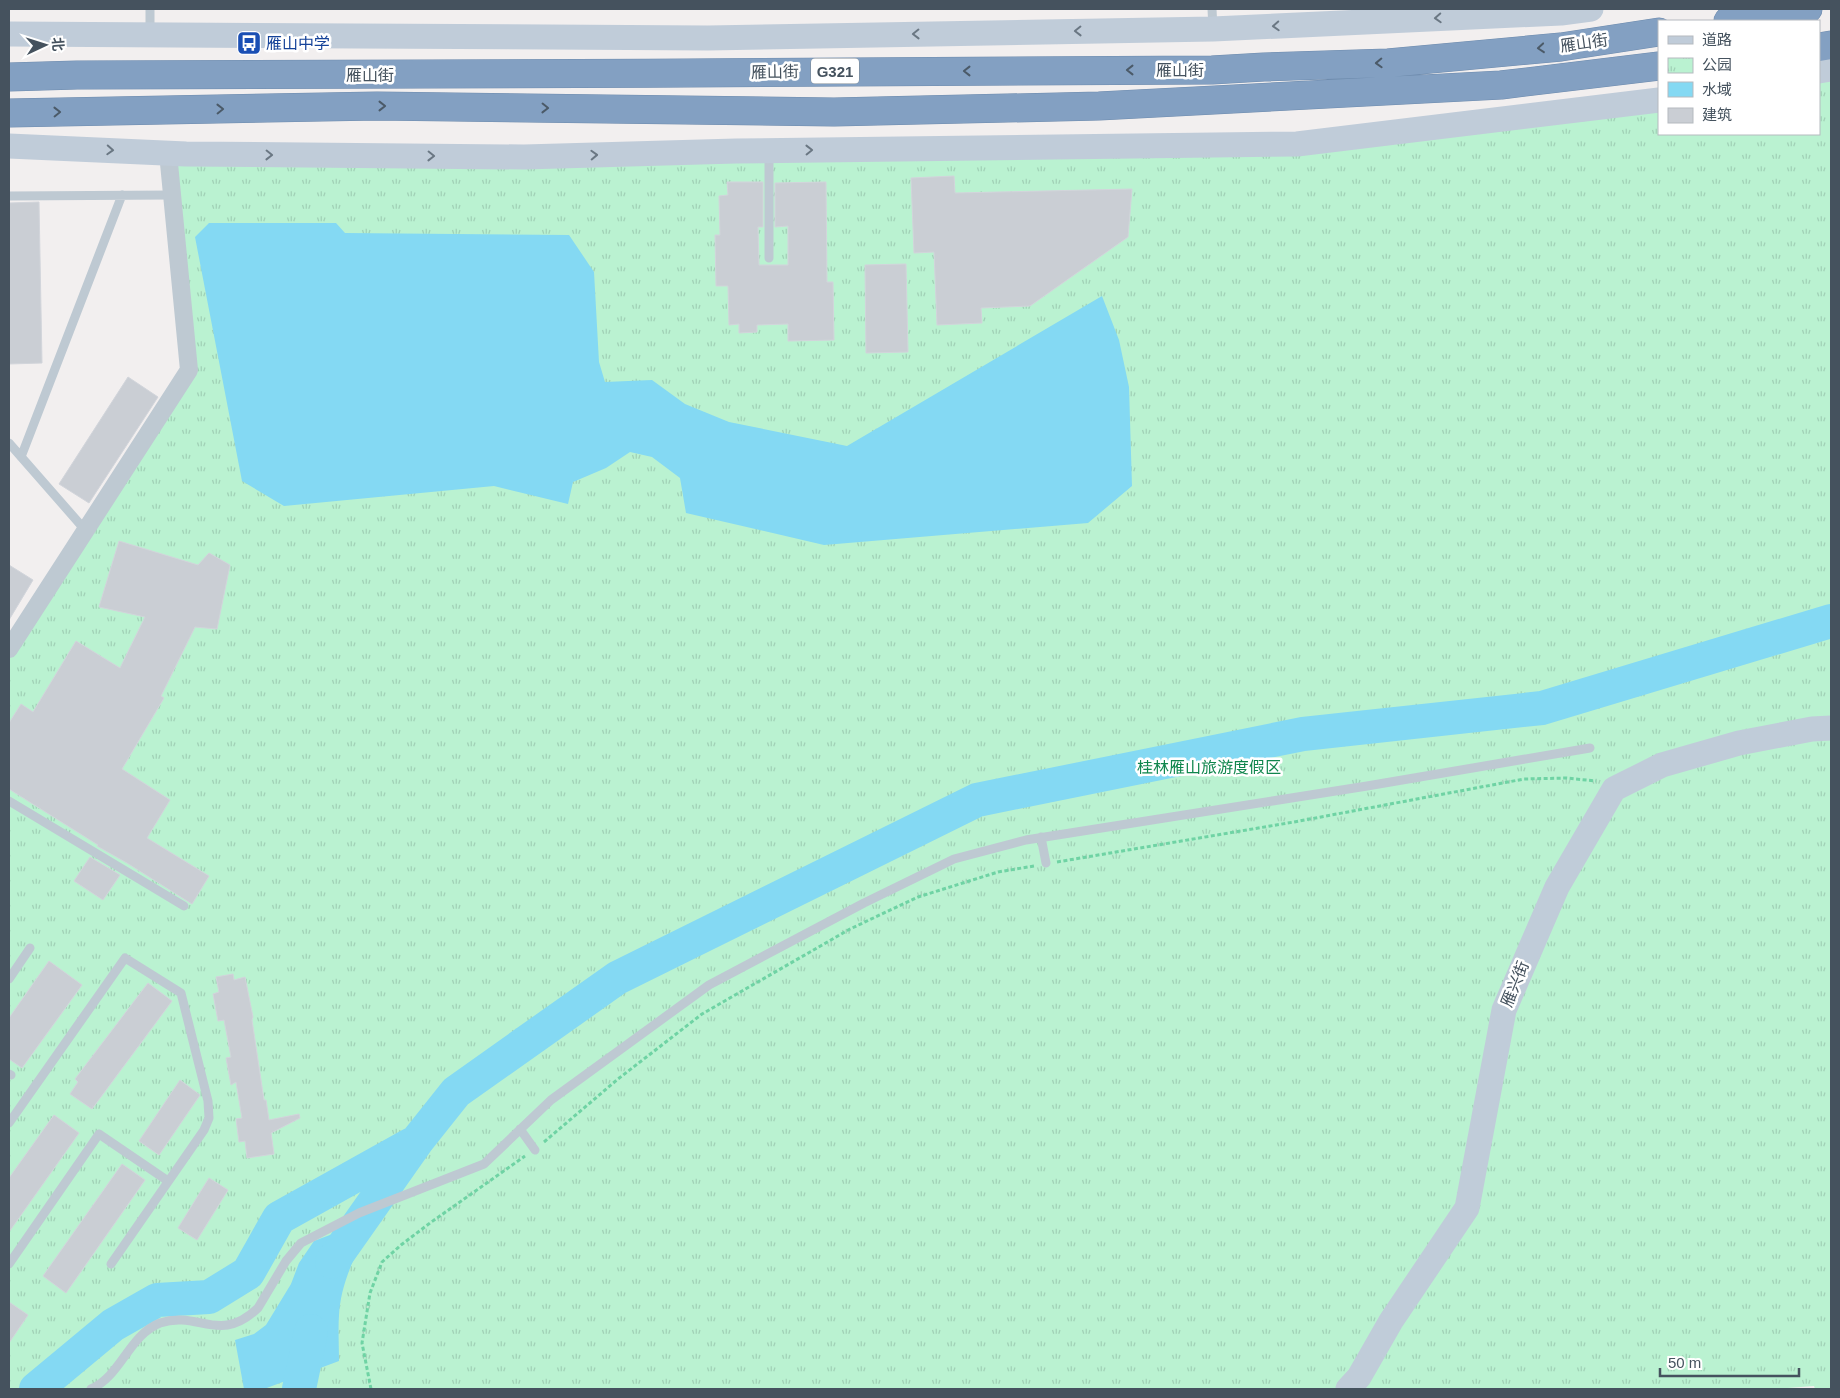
<svg xmlns="http://www.w3.org/2000/svg" width="1840" height="1398" viewBox="0 0 1840 1398" font-family="Arial,'Noto Sans SC',sans-serif">
<style>
.park{fill:url(#park-tufts)}
.water{fill:#84d9f3}
.lines{fill:none;stroke-linecap:round;stroke-linejoin:round}
.river{stroke:#84d9f3;stroke-width:34}
.building{fill:#caced4;stroke:#d2d5db}
.highway-casing{stroke:#6e8bad;stroke-width:29}
.path{stroke:#6fd3a4;stroke-width:3;stroke-dasharray:4 2.5;stroke-linecap:butt}
.lane{stroke:#bec9d2;stroke-width:9}
.street{stroke:#bec9d2;stroke-width:18}
.secondary{stroke:#c0ccd9;stroke-width:25}
.highway{stroke:#83a0c2;stroke-width:28}
.oneway{stroke:#6a7783}
.oneway2{stroke:#4b5a68}
.labels{text-anchor:middle;dominant-baseline:central;stroke-width:5;stroke-linejoin:round;paint-order:stroke}
.shield{fill:#fff;stroke:#7d868e;stroke-width:1}
.shield-label{font-size:15px;font-weight:bold;fill:#45525e}
.transit-label{font-size:16px;fill:#164399;stroke:#fff;text-anchor:start}
.street-label{font-size:16px;fill:#45525e;stroke:#fff}
.park-label{font-size:16px;fill:#10864d;stroke:#fff}
</style>
<defs>
<pattern id="park-tufts" width="24" height="20" patternUnits="userSpaceOnUse" patternTransform="scale(1.25)"><rect width="24" height="20" fill="#baf2d1"/><path d="M3 7l-1-3M5 7V3M7 7l1-3M15 17l-1-3M17 17v-4M19 17l1-3" fill="none" stroke="#a1d1b6"/></pattern>
</defs>
<rect width="100%" height="100%" fill="#f2efef"/>
<!-- park -->
<path class="park" d="M1831,69V1389H1815L1814,1386L1775,1389H1367L1355,1382L1348,1389H9V649L189,370L168,153L1297,144L1659,100V134H1819V71Z"/>
<!-- water -->
<path class="water" d="M209,223H336L345,233L569,235L594,272L599,362L605,382L652,380L685,404L729,422L847,446L1102,296L1119,340L1129,387L1132,486L1088,523L824,545L686,513L680,478L652,457L630,452L606,468L573,482L568,504L494,486L284,506L242,481L195,237Z
M375,1218C358,1249 341,1280 339,1315C338,1330 339,1346 339,1361L264,1389H244L235,1340L254,1334L266,1325L291,1284L299,1263L314,1241Z"/>
<g class="lines">
<!-- river -->
<path class="river" d="M332,1262L417,1141L456,1092L617,978L977,800L1303,734L1542,708L1831,621
M36,1389L113,1325L157,1300L209,1297L248,1273L279,1218L410,1145
M299,1389L311,1331"/>
</g>
<!-- building -->
<path class="building" d="M954,176L955,193L1132,189L1128,237L1030,306L981,308L982,323L937,325L934,252L914,253L911,178Z
M727,182H763V227H758L759,265H788V226L775,227V183L826,182L827,282H833L834,340L788,341V324L757,325V332L739,333V324L729,325L728,286H716L715,235H720L719,196L728,195Z
M39,202L42,363L9,364V203Z
M906,264L908,352L866,353L865,265Z
M128,377L158,397L89,503L59,484Z
M119,541L198,565L209,553L230,565L217,629L195,627L161,696L164,698L122,769L170,800L147,838L209,876L192,904L127,863L97,846L98,845L9,789V723L21,704L33,712L76,641L120,668L145,617L99,607Z
M9,565L33,580L9,620Z
M90,857L120,875L103,900L74,881Z
M49,961L82,985L22,1068L9,1059V1018Z
M233,974L234,980L245,977L253,1017L252,1020L264,1100H266L269,1120L299,1114L300,1118L271,1133L274,1154L247,1158L245,1141L239,1142L236,1119L242,1118L236,1082L231,1085L226,1058L231,1057L224,1020L218,1021L213,994L219,992L216,977Z
M148,983L172,1001L92,1109L70,1094L78,1082L75,1079Z
M180,1080L200,1095L159,1155L139,1141Z
M54,1115L79,1133L9,1232V1178Z
M122,1164L145,1180L66,1293L43,1276Z
M209,1178L228,1190L197,1240L178,1228Z
M9,1302L28,1315L9,1343Z"/>
<g class="lines">
<defs>
<path id="highway" d="M1728,21L1808,9
M1819,47L1831,45
M9,77L77,75C455,76 834,71 1212,70L1264,67L1388,63L1561,47L1659,32
M9,113L377,106L834,112L1099,106L1501,85L1659,66"/>
</defs>
<!-- highway casing -->
<use href="#highway" class="highway-casing"/>
<!-- path -->
<path class="path" d="M1057,862L1294,822L1524,779L1566,778L1596,781
M544,1142L618,1079L702,1014L850,929L918,897L998,872L1034,866
M371,1389L362,1343L370,1293L382,1262L401,1245L430,1223L525,1156"/>
<!-- lane -->
<path class="lane" d="M1212,9L1213,28
M150,34V9
M9,196L172,195
M769,258V153
M9,443L86,531
M21,457L122,195
M9,801L184,906
M1041,837L1046,863
M9,979L30,948
M9,1074L11,1075
M9,1123L125,958L181,993L208,1101L209,1118L204,1130L111,1264
M520,1129L535,1150
M9,1264L99,1134L168,1181
M91,1389C121,1376 129,1335 160,1323C199,1310 219,1345 258,1308L286,1261L301,1243L359,1213L484,1164L551,1100L709,985L864,903L954,859L1026,840L1367,786L1590,748"/>
<!-- street -->
<path class="street" d="M9,649L189,370L168,153"/>
<!-- secondary -->
<path class="secondary" d="M9,34L708,38L1213,29L1561,13L1591,9
M1819,71L1831,69
M9,146L186,154L524,157L736,151L1297,144L1659,100
M1348,1389L1359,1377L1391,1321L1467,1208L1504,1010L1557,887L1614,789L1662,765L1739,743L1812,729L1831,728"/>
<!-- highway -->
<use href="#highway" class="highway"/>
</g>
<!-- one-way arrows -->
<defs><path id="oneway-chevron" d="M-2-3.5L2.5 0L-2 3.5" fill="none" stroke-width="1.6" stroke-linecap="round" stroke-linejoin="round" transform="scale(1.25)"/></defs>
<g class="oneway">
<use href="#oneway-chevron" transform="translate(1438 18) rotate(177)"/>
<use href="#oneway-chevron" transform="translate(1276 26) rotate(177)"/>
<use href="#oneway-chevron" transform="translate(1078 31) rotate(179)"/>
<use href="#oneway-chevron" transform="translate(916 34) rotate(179)"/>
<use href="#oneway-chevron" transform="translate(110 150) rotate(3)"/>
<use href="#oneway-chevron" transform="translate(809 150) rotate(-1)"/>
<use href="#oneway-chevron" transform="translate(269 155) rotate(1)"/>
<use href="#oneway-chevron" transform="translate(594 155) rotate(-2)"/>
<use href="#oneway-chevron" transform="translate(431 156) rotate(1)"/>
</g>
<g class="oneway2">
<use href="#oneway-chevron" transform="translate(1541 48) rotate(175)"/>
<use href="#oneway-chevron" transform="translate(1379 63) rotate(178)"/>
<use href="#oneway-chevron" transform="translate(1130 70) rotate(180)"/>
<use href="#oneway-chevron" transform="translate(967 71) rotate(180)"/>
<use href="#oneway-chevron" transform="translate(382 106)"/>
<use href="#oneway-chevron" transform="translate(545 108) rotate(1)"/>
<use href="#oneway-chevron" transform="translate(220 109) rotate(-1)"/>
<use href="#oneway-chevron" transform="translate(57 112) rotate(-1)"/>
</g>
<!-- icons -->
<defs>
<symbol id="bus-square" viewBox="-11 -11 22 22"><rect x="-9" y="-9" width="18" height="18" rx="4" fill="#1a4fb4" stroke="#fff"/><path d="M-5-6H5V4H4V6H2V4H-2V6H-4V4H-5ZM-3.5-4V0h7V-4ZM-3.5 1.2v1.5H-2V1.2ZM2 1.2v1.5H3.5V1.2Z" fill="#fff"/></symbol>
</defs>
<g fill-rule="evenodd">
<use href="#bus-square" x="235" y="29" width="28" height="28"/>
</g>
<g class="labels">
<!-- shield labels -->
<rect class="shield" x="811" y="58.5" width="48" height="25" rx="4"/>
<g class="shield-label">
<text x="835" y="71">G321</text>
</g>
<!-- transit labels -->
<g class="transit-label">
<text x="266" y="43">雁山中学</text>
</g>
<!-- street labels -->
<g class="street-label">
<text transform="translate(1584 43) rotate(-8)">雁山街</text>
<text x="1180" y="70">雁山街</text>
<text transform="translate(775 72) rotate(-1)">雁山街</text>
<text x="370" y="75">雁山街</text>
<text transform="translate(1515 984) rotate(-68)">雁兴街</text>
</g>
<!-- park labels -->
<g class="park-label">
<text x="1209" y="767">桂林雁山旅游度假区</text>
</g>
</g>
<!-- border -->
<rect width="1840" height="1398" fill="none" stroke="#45525e" stroke-width="20"/>
<!-- legend -->
<rect x="1658" y="20" width="162" height="115" fill="#ffffff" stroke="#b5babf"/>
<rect x="1668" y="36" width="25" height="8" fill="#c0ccd9" stroke="#b5babf"/>
<text x="1702" y="45" font-size="15" fill="#45525e">道路</text>
<rect x="1668" y="58" width="25" height="15" fill="url(#park-tufts)" stroke="#b5babf"/>
<text x="1702" y="70" font-size="15" fill="#45525e">公园</text>
<rect x="1668" y="82" width="25" height="15" fill="#84d9f3" stroke="#b5babf"/>
<text x="1702" y="95" font-size="15" fill="#45525e">水域</text>
<rect x="1668" y="108" width="25" height="15" fill="#caced4" stroke="#b5babf"/>
<text x="1702" y="120" font-size="15" fill="#45525e">建筑</text>
<!-- north arrow -->
<g transform="translate(45 45) rotate(86)" stroke="#ffffff" stroke-width="4" paint-order="stroke">
<path d="M0-4L9 19L0 12L-9 19Z" fill="#45525e"/>
<text y="-8" font-size="14" font-weight="bold" text-anchor="middle" fill="#45525e">北</text>
</g>
<!-- scale -->
<path d="M1660 1368v8h139v-8" fill="none" stroke="#45525e" stroke-width="2.5"/>
<text x="1668" y="1368" font-size="15" fill="#45525e" stroke="#ffffff" stroke-width="4" paint-order="stroke">50 m</text>
</svg>
